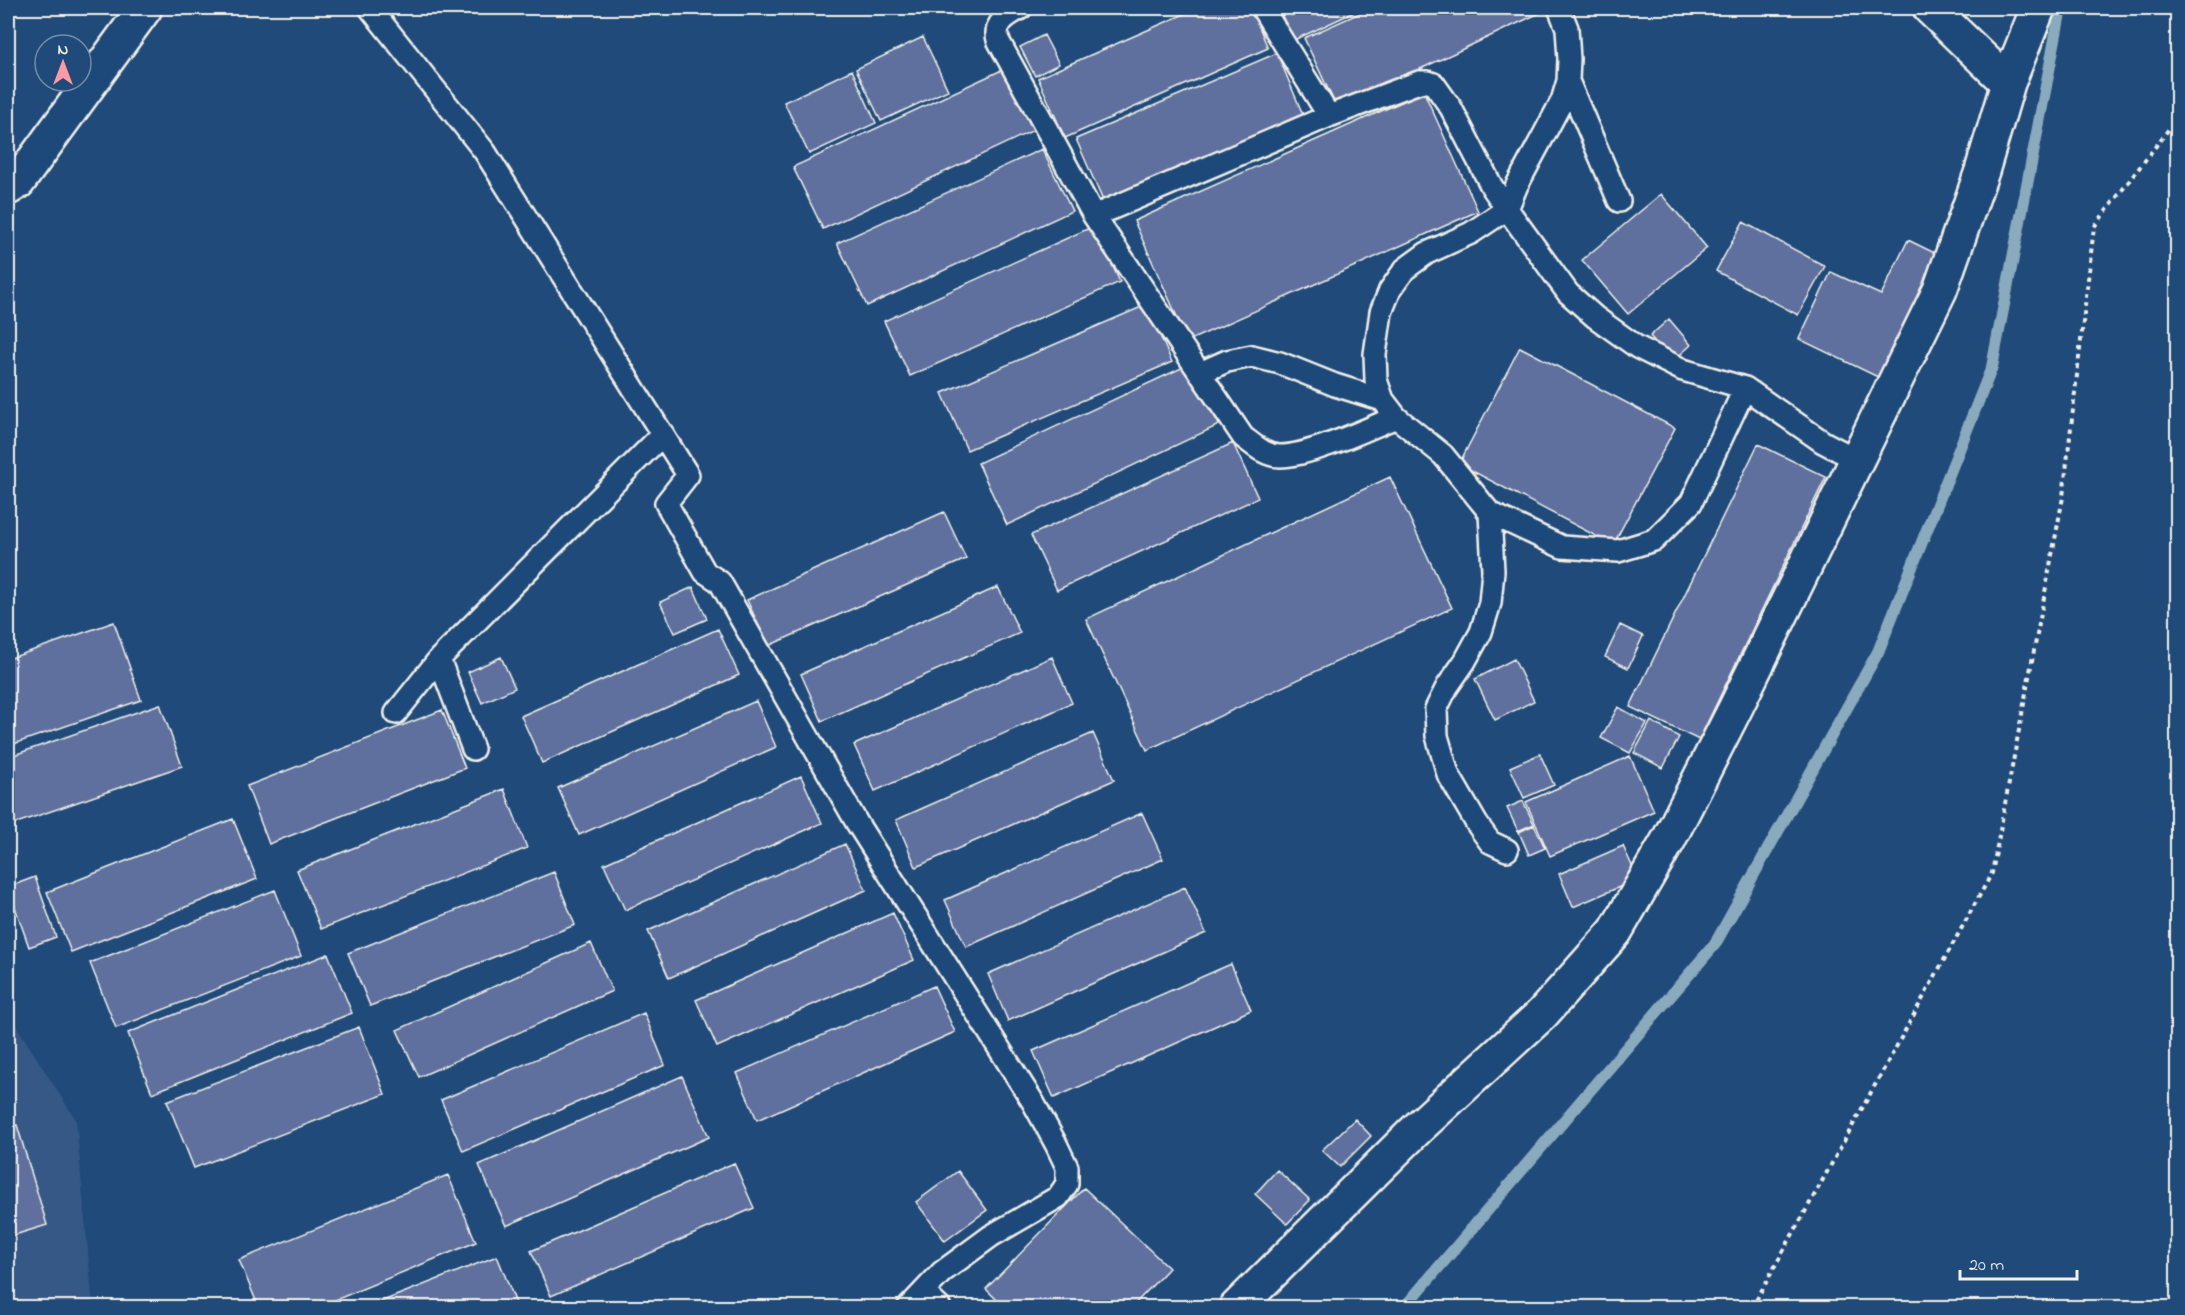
<svg xmlns="http://www.w3.org/2000/svg" width="2185" height="1315" viewBox="0 0 2185 1315" font-family="'Indie Flower',sans-serif">
<style>
.built{fill:#365887}
.lines{fill:none;stroke-linecap:round;stroke-linejoin:round}
.stream{stroke:#8aaabd;stroke-width:12}
.building{fill:#5e709f;stroke:#f4f1e8;stroke-width:1.5}
.service-casing{stroke:#f4f1e8;stroke-width:26}
.minor-casing{stroke:#f4f1e8;stroke-width:38}
.path{stroke:#f4f1e8;stroke-width:4;stroke-dasharray:4.5 4.5;stroke-linecap:butt}
.service{stroke:#1f4a7a;stroke-width:21}
.minor{stroke:#1f4a7a;stroke-width:33}
</style>
<rect width="100%" height="100%" fill="#1f4a7a"/>
<filter id="ink" filterUnits="userSpaceOnUse"><feTurbulence type="fractalNoise" baseFrequency=".0167" numOctaves="2"/><feDisplacementMap in="SourceGraphic" scale="12" xChannelSelector="R" yChannelSelector="G"/><feConvolveMatrix kernelMatrix="1 2 1 2 8 2 1 2 1" color-interpolation-filters="sRGB"/></filter>
<g filter="url(#ink)">
<!-- built -->
<path class="built" d="M8,1013L76,1120L93,1307H8Z"/>
<g class="lines">
<!-- stream -->
<path class="stream" d="M1404,1308L1715,944L1878,652L1992,367L2061,8"/>
</g>
<!-- building -->
<path class="building" d="M1198,8H1251L1268,48L1065,138L1038,78Z
M1278,8H1363L1294,40Z
M1371,8H1542L1544,11L1337,108L1304,38Z
M1044,35L1059,64L1035,76L1020,47Z
M923,37L948,90L881,121L856,69Z
M1277,53L1304,117L1104,203L1076,139Z
M1004,69L1034,130L823,229L793,167Z
M852,70L876,123L809,154L784,102Z
M1424,92L1478,211L1188,341L1134,221Z
M1042,149L1072,211L867,306L837,243Z
M1661,194L1707,248L1628,314L1582,260Z
M1743,222L1825,266L1798,315L1716,271Z
M1094,226L1120,282L910,376L884,321Z
M1908,240L1943,257L1884,380L1799,339L1831,272L1881,295Z
M1146,305L1172,362L967,450L942,393Z
M1669,319L1691,345L1672,362L1650,336Z
M1520,347L1675,428L1613,545L1459,464Z
M1190,364L1219,425L1007,525L978,463Z
M1233,443L1258,498L1057,590L1031,535Z
M1758,444L1826,477L1699,740L1630,707Z
M1390,477L1452,608L1147,750L1086,619Z
M944,512L966,559L768,646L747,600Z
M693,587L707,619L675,633L660,602Z
M998,587L1020,633L822,721L801,674Z
M114,622L141,700L8,746V659Z
M1620,625L1643,636L1628,668L1605,657Z
M718,629L739,675L542,763L521,716Z
M501,657L515,688L482,703L468,672Z
M1052,657L1072,703L875,791L854,745Z
M1514,659L1534,701L1495,720L1475,679Z
M756,701L776,747L579,835L558,788Z
M160,704L182,766L8,826V757Z
M1618,707L1647,723L1630,753L1601,738Z
M442,710L465,768L269,844L247,786Z
M1651,721L1679,737L1663,768L1634,753Z
M1093,733L1114,780L916,867L896,820Z
M1540,754L1554,785L1524,798L1510,767Z
M1630,756L1654,811L1550,856L1526,802Z
M801,776L822,823L625,910L604,864Z
M504,789L527,848L321,929L297,870Z
M1523,801L1534,824L1518,831L1507,808Z
M1142,813L1163,859L966,947L945,900Z
M233,819L257,879L71,952L47,892Z
M1534,825L1545,848L1529,855L1519,832Z
M845,844L866,890L669,978L648,931Z
M1623,846L1638,879L1573,907L1559,874Z
M554,872L575,925L370,1006L348,953Z
M35,877L56,937L29,947L8,887Z
M1185,887L1206,933L1008,1021L988,974Z
M275,890L301,956L116,1028L90,963Z
M893,913L914,960L717,1047L696,1000Z
M591,943L612,991L419,1077L397,1030Z
M328,954L352,1013L152,1093L128,1033Z
M1231,964L1251,1010L1054,1098L1033,1051Z
M934,986L955,1032L757,1120L737,1073Z
M644,1013L665,1065L463,1151L441,1100Z
M359,1027L385,1094L194,1168L167,1101Z
M682,1076L709,1137L506,1226L479,1165Z
M1355,1119L1371,1136L1340,1167L1322,1150Z
M17,1125L47,1225L8,1237V1128Z
M734,1163L754,1208L551,1296L531,1251Z
M1277,1170L1310,1200L1287,1224L1255,1194Z
M958,1171L987,1210L945,1241L916,1202Z
M448,1175L476,1242L316,1308H259L239,1260Z
M1084,1188L1169,1268L1131,1308H1005L986,1289Z
M497,1256L518,1308H365Z"/>
<g class="lines">
<defs>
<path id="service" d="M370,8L485,152L688,475L666,503L705,572L720,582L857,823L1033,1102L1056,1144L1067,1167V1184L1058,1197L991,1236L942,1272L908,1308
M1021,8C1008,15 993,23 998,40L1094,216L1243,437C1254,445 1265,456 1280,456C1310,456 1367,429 1396,417
M1262,8L1329,116
M1559,8L1567,28L1569,59L1568,81L1562,101L1517,185L1507,209L1471,233L1427,253L1405,269L1390,290L1381,312L1375,354L1376,380L1383,400L1396,417L1443,455L1490,513L1562,547L1618,551L1654,540L1691,503L1745,388
M1568,81L1619,201
M1094,216L1329,116L1419,82H1428L1434,84L1451,108L1492,187L1507,209L1568,293L1595,317L1637,347L1683,370L1745,388L1823,442L1857,460
M1200,373L1227,361L1252,356L1280,363L1335,385L1383,400
M1490,513L1493,571L1490,603L1481,632L1465,661L1447,687L1436,709L1437,736L1448,774L1477,824L1490,842L1507,850
M396,713L439,659
M473,749L439,659L663,434
M923,1292L940,1308"/>
<path id="minor" d="M1930,8L2008,83
M8,188L18,182L145,8
M1236,1308L1419,1127L1542,1014L1615,932L1669,839L1735,709L1940,290L1982,171L2008,83L2038,8"/>
</defs>
<!-- service casing -->
<use href="#service" class="service-casing"/>
<!-- minor casing -->
<use href="#minor" class="minor-casing"/>
<!-- path -->
<path class="path" d="M1752,1308L1992,873L2063,497L2094,227L2178,117"/>
<!-- service -->
<use href="#service" class="service"/>
<!-- minor -->
<use href="#minor" class="minor"/>
</g>
</g>
<!-- margin -->
<rect width="2185" height="1315" fill="none" stroke="#1f4a7a" stroke-width="30"/>
<rect x="15" y="15" width="2155" height="1285" fill="none" stroke="#f4f1e8" stroke-width="2" filter="url(#ink)"/>
<!-- north arrow -->
<g transform="translate(63 63)"><circle r="28" fill="#1f4a7a" stroke="#748da6" stroke-width="1.5"/>
<path d="M0-4.5L10 22L0 15L-10 22Z" fill="#ff9aa2"/>
<text y="-9" font-size="16" font-weight="bold" text-anchor="middle" fill="#f4f1e8">N</text>
</g>
<!-- scale -->
<path d="M1960 1270v9h117v-9" fill="none" stroke="#f4f1e8" stroke-width="3"/>
<text x="1969" y="1270" font-size="18" fill="#f4f1e8" stroke="#1f4a7a" stroke-width="4.5" paint-order="stroke">20 m</text>
</svg>
